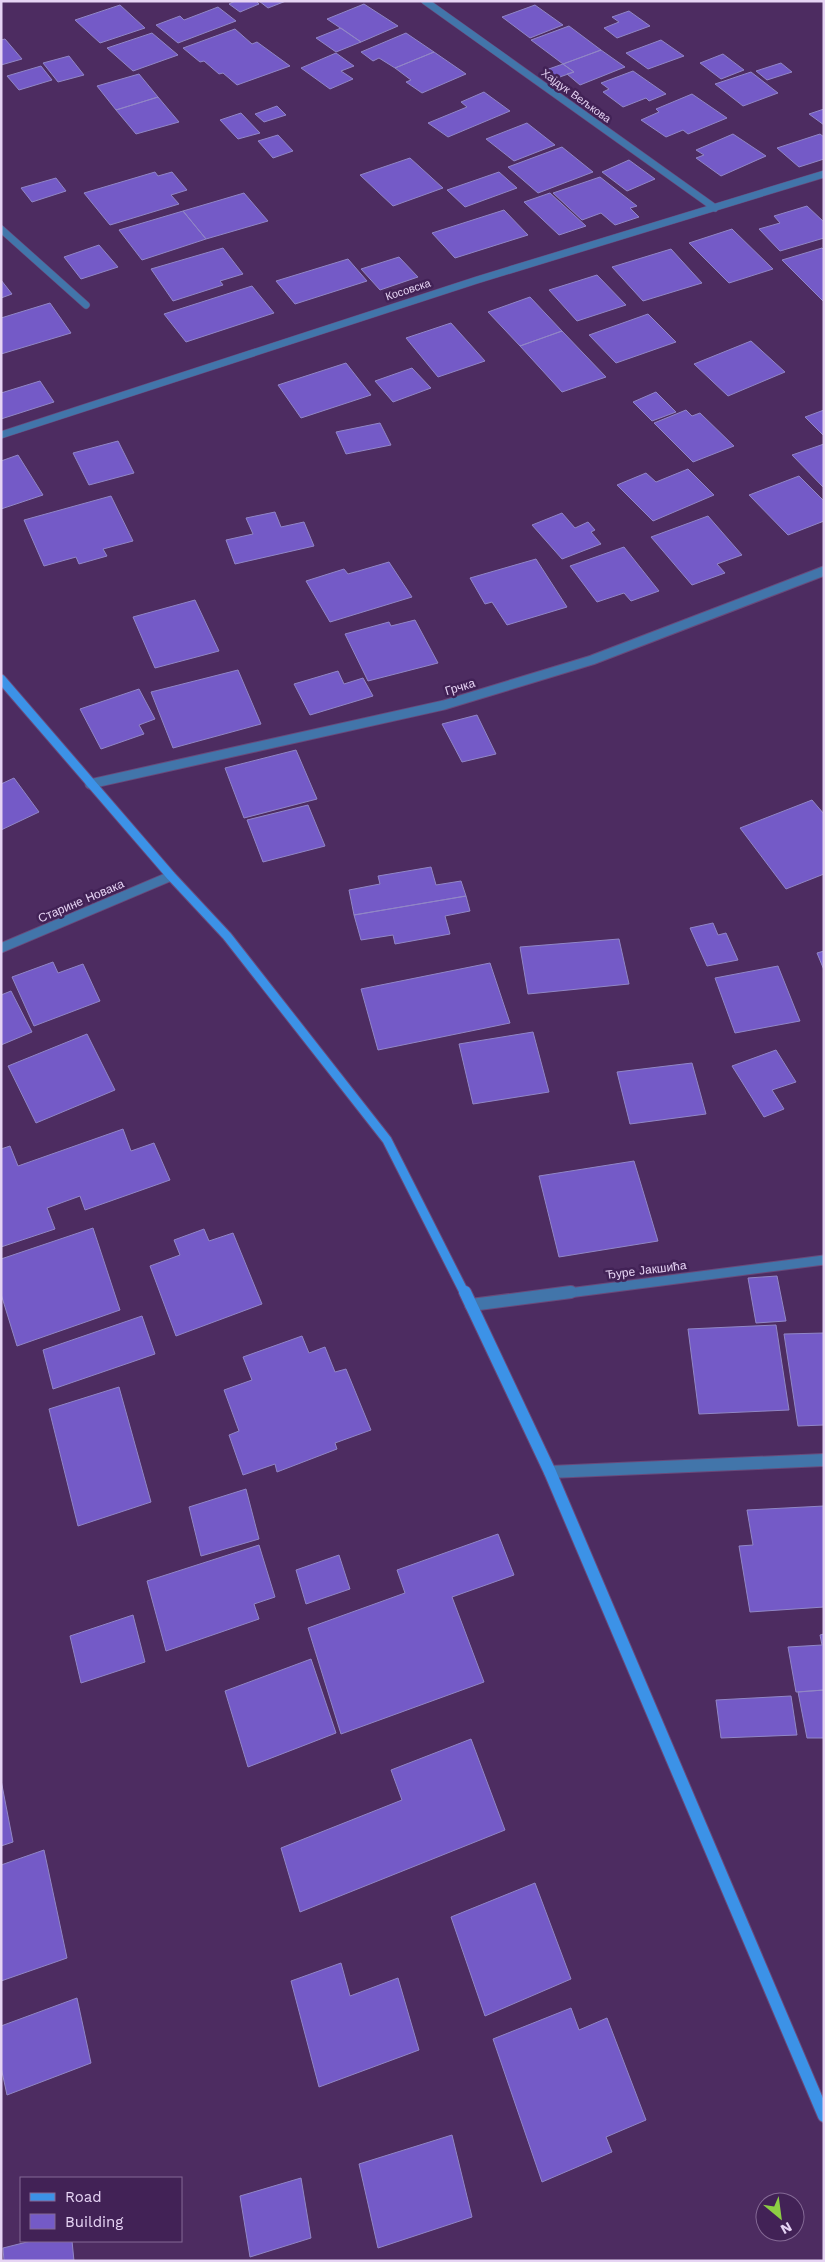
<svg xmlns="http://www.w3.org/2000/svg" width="825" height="2262" viewBox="0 0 825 2262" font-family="'Work Sans',sans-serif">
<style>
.building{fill:#745ac7;stroke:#9186c6}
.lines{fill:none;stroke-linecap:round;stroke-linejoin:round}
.lane-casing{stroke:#694a7b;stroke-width:14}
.street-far2-casing{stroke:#694a7b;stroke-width:8}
.street-far1-casing{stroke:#694a7b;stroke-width:11}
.street-casing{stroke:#694a7b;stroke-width:14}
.secondary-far1-casing{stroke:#694a7b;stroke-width:11}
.secondary-casing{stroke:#694a7b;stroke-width:14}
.lane{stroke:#4275aa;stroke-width:12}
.street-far2{stroke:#4275aa;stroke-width:7}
.street-far1{stroke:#4275aa;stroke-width:9}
.street{stroke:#4275aa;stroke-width:12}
.secondary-far1{stroke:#3c92e7;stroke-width:9}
.secondary{stroke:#3c92e7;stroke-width:12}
.labels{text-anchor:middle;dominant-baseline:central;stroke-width:5;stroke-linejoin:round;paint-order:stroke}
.far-street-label{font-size:11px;fill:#e6d4f4;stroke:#422256}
.street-label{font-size:12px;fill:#e6d4f4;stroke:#422256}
</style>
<rect width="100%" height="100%" fill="#4d2c61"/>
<!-- building -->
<path class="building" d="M235,1H256L259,4L240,12L229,4Z
M259,1H286L268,8Z
M364,4L398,26L361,42L327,19Z
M120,5L145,28L100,43L75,20Z
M535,5L563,25L530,38L502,17Z
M218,7L236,21L178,43L156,25L180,16L184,20Z
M629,11L650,26L617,38L604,28L619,22L612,17Z
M569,26L601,50L563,64L531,40Z
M341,28L361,42L336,52L316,38Z
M235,29L252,44L257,42L290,66L237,85L223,73L219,74L204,61L200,62L183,48Z
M152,33L178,55L133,71L107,48Z
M406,33L434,52L395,68L379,58L373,61L361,52Z
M5,39L22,59L1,65V40Z
M661,40L684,56L648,69L626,53Z
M601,50L625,67L580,85L567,74L574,72L563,64Z
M434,52L466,74L422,93L406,82L411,80L395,68Z
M336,53L354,66L341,71L353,79L330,89L301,68Z
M723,54L744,70L721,79L700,63Z
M69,56L84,75L58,82L43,63Z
M781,63L792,72L767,80L756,71Z
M563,64L574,72L554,79L543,71Z
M41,66L52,80L19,90L7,76Z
M633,71L666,94L649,101L646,98L623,107L603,92L609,89L601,83Z
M751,72L778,93L743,106L715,84Z
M139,74L158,97L116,110L97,86Z
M484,92L510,111L448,137L428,123L467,107L461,102Z
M692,94L727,118L688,134L683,130L666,137L641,120L659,112L656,109Z
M158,97L179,122L136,134L116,110Z
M277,106L286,115L264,122L255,114Z
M824,109V125L809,114Z
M241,113L260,133L238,139L220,120Z
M527,123L555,145L514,161L486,139Z
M733,134L766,156L721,176L696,158L704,155L696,150Z
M820,134L824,137V159L799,167L777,148Z
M278,135L293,151L273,158L258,141Z
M562,147L593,172L538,193L508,167Z
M410,158L443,188L393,206L360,175Z
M629,160L655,179L627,191L602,172Z
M155,172L158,176L172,172L187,190L171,195L179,204L110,225L84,193Z
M499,172L517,188L465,207L447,190Z
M600,177L637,206L630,208L639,217L615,225L601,213L582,220L553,193Z
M56,178L66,191L32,202L21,188Z
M244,193L268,221L206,239L183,211Z
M550,193L586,226L559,235L524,202Z
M807,206L824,222V238L780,251L759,229L780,223L774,216Z
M504,210L528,235L455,258L432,233Z
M183,211L206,239L142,260L119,230Z
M732,229L773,269L729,283L689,243Z
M99,245L118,267L81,279L64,257Z
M223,248L243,274L220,281L223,285L173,301L151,269Z
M822,248L824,250V302L782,260Z
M671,249L702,283L643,301L612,267Z
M399,257L418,277L380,290L361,269Z
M348,259L367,281L295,304L276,281Z
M597,275L626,305L577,321L549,290Z
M1,280L12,294L1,298Z
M252,286L274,313L186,342L164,314Z
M530,297L562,331L520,346L488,312Z
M50,303L71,333L1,354V318Z
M648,314L676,342L616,363L589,335Z
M451,323L485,361L438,377L406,338Z
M562,331L606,377L562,392L520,346Z
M751,341L785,372L728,396L694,364Z
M346,363L371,395L301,418L278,385Z
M412,368L431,388L393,402L375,381Z
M40,381L54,402L1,419V393Z
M656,392L676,412L652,421L633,402Z
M686,410L692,416L700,413L734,446L693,462L654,423Z
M824,410V436L805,417Z
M380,423L391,445L346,454L336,432Z
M118,441L134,473L89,485L73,453Z
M824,444V488L792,455Z
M18,455L43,495L1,509V461Z
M688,469L714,495L653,521L617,485L646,473L656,482Z
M799,476L824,501V521L788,535L749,495Z
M111,496L133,541L103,549L107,556L79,564L76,557L44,566L24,520Z
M275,512L281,527L304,522L314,546L235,564L226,540L253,534L246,518Z
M562,513L575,528L588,522L595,530L591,532L601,544L562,559L532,525Z
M708,516L742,555L717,564L725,573L692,585L651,537Z
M624,547L659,591L631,601L624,593L597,602L570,566Z
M536,559L567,607L507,625L492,602L485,604L470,578Z
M389,562L412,597L330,622L306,581L344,569L348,574Z
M195,600L219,651L155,668L133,617Z
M415,620L438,663L368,681L345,634L389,622L391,626Z
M238,670L261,724L173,748L151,692Z
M338,671L344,684L363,678L373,696L310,715L294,684Z
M139,689L155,719L139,725L144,734L101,749L80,709Z
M477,715L496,754L462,762L442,724Z
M296,750L317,799L244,818L225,768Z
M14,778L39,812L1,830V784Z
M812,800L824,814V874L786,889L740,828Z
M308,805L325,846L263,862L247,820Z
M431,867L436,885L461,881L466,896L354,915L349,890L380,884L378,876Z
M466,896L470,911L445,916L450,934L395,944L393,935L361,940L354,915Z
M713,923L718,935L726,933L738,960L707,966L690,928Z
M619,939L629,984L528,994L520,947Z
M824,951V970L817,953Z
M53,962L58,973L83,964L100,1001L34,1026L12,977Z
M490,963L510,1023L378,1050L361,989Z
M778,966L800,1021L735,1033L715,978Z
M11,991L32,1032L1,1045V995Z
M533,1032L549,1092L473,1104L459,1044Z
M87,1034L115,1090L36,1123L8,1066Z
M776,1050L796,1082L772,1090L784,1109L764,1117L732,1066Z
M692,1063L706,1114L630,1124L617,1072Z
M123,1129L131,1151L154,1143L170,1180L85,1210L80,1196L47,1208L55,1229L1,1247V1149L10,1146L18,1166Z
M634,1161L658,1241L559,1257L539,1176Z
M93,1228L120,1310L17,1346L1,1294V1259Z
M204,1229L209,1241L233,1233L262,1304L176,1336L150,1266L180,1255L174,1240Z
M777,1276L786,1321L756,1323L748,1278Z
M142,1316L155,1354L53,1389L43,1350Z
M776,1325L789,1410L699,1414L688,1329Z
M824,1333V1425L798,1426L784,1334Z
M302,1336L309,1353L325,1347L335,1372L346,1369L371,1430L335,1443L337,1449L277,1472L275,1464L243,1475L229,1435L239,1431L224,1390L252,1380L243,1357Z
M119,1387L151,1502L78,1526L49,1409Z
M246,1489L259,1539L201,1556L189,1507Z
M824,1506V1607L750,1612L739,1546L753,1545L747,1510Z
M498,1534L514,1575L452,1597L484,1682L341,1734L308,1628L405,1593L397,1570Z
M259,1545L275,1597L254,1604L259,1619L166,1651L147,1581Z
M339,1555L350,1589L306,1604L296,1570Z
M133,1615L145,1662L81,1683L70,1636Z
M824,1634V1690L796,1692L788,1647L822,1645L820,1635Z
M311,1659L336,1733L248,1767L225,1691Z
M824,1690V1738H807L798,1692Z
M791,1696L797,1735L721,1738L716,1700Z
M471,1739L505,1830L300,1912L281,1848L402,1800L391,1770Z
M1,1780L13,1842L1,1846Z
M44,1850L67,1958L1,1981V1865Z
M535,1883L571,1979L485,2016L451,1917Z
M341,1963L350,1996L398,1978L419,2050L319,2087L291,1981Z
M77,1998L91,2063L7,2095L1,2067V2026Z
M571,2008L579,2030L607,2018L646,2120L606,2137L612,2152L542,2182L493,2039Z
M452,2135L472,2217L378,2248L359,2164Z
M301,2178L311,2238L250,2257L240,2196Z
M31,2241H72L74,2261H4L3,2248Z"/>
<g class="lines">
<defs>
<path id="lane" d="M550,1472L824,1460"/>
<path id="street-far2" d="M425,1L715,208
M1,229L86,305
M1,435L477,280L824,174"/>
<path id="street-far1" d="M90,784L444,705L592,660L824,571
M1,948L171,876
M561,1294L824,1260"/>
<path id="street" d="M471,1305L571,1292"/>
<path id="secondary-far1" d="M1,679L171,876L227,936L387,1140L465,1294"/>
<path id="secondary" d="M465,1292L550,1472L824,2116"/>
</defs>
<!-- lane casing -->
<use href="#lane" class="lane-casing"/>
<!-- street-far2 casing -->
<use href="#street-far2" class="street-far2-casing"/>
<!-- street-far1 casing -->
<use href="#street-far1" class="street-far1-casing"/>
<!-- street casing -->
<use href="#street" class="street-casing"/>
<!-- secondary-far1 casing -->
<use href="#secondary-far1" class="secondary-far1-casing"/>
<!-- secondary casing -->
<use href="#secondary" class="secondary-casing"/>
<!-- lane -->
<use href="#lane" class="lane"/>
<!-- street-far2 -->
<use href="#street-far2" class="street-far2"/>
<!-- street-far1 -->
<use href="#street-far1" class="street-far1"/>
<!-- street -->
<use href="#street" class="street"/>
<!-- secondary-far1 -->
<use href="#secondary-far1" class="secondary-far1"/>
<!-- secondary -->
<use href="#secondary" class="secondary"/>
</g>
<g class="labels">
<!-- far-street labels -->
<g class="far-street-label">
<text transform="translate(576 96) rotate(36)">Хајдук Вељкова</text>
<text transform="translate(408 290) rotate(-18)">Косовска</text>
</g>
<!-- street labels -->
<g class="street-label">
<text transform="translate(460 687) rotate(-17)">Грчка</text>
<text transform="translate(81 901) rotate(-23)">Старине Новака</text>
<text transform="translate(646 1270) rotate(-7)">Ђуре Јакшића</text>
</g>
</g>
<!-- border -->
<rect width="825" height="2262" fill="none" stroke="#e6d4f4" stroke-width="5"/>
<!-- legend -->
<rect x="20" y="2177" width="162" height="65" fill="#422256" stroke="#846995"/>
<rect x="30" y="2193" width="25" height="8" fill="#3c92e7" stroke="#846995"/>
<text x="65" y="2202" font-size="15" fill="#e6d4f4">Road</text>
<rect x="30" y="2214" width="25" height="15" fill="#745ac7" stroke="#846995"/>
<text x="65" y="2227" font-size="15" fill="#e6d4f4">Building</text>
<!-- north arrow -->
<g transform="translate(780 2217) rotate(151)"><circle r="24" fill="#422256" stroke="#846995"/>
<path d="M0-4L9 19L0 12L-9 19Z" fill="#8dce44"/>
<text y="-8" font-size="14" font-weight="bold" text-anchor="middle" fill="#e6d4f4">N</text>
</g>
</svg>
